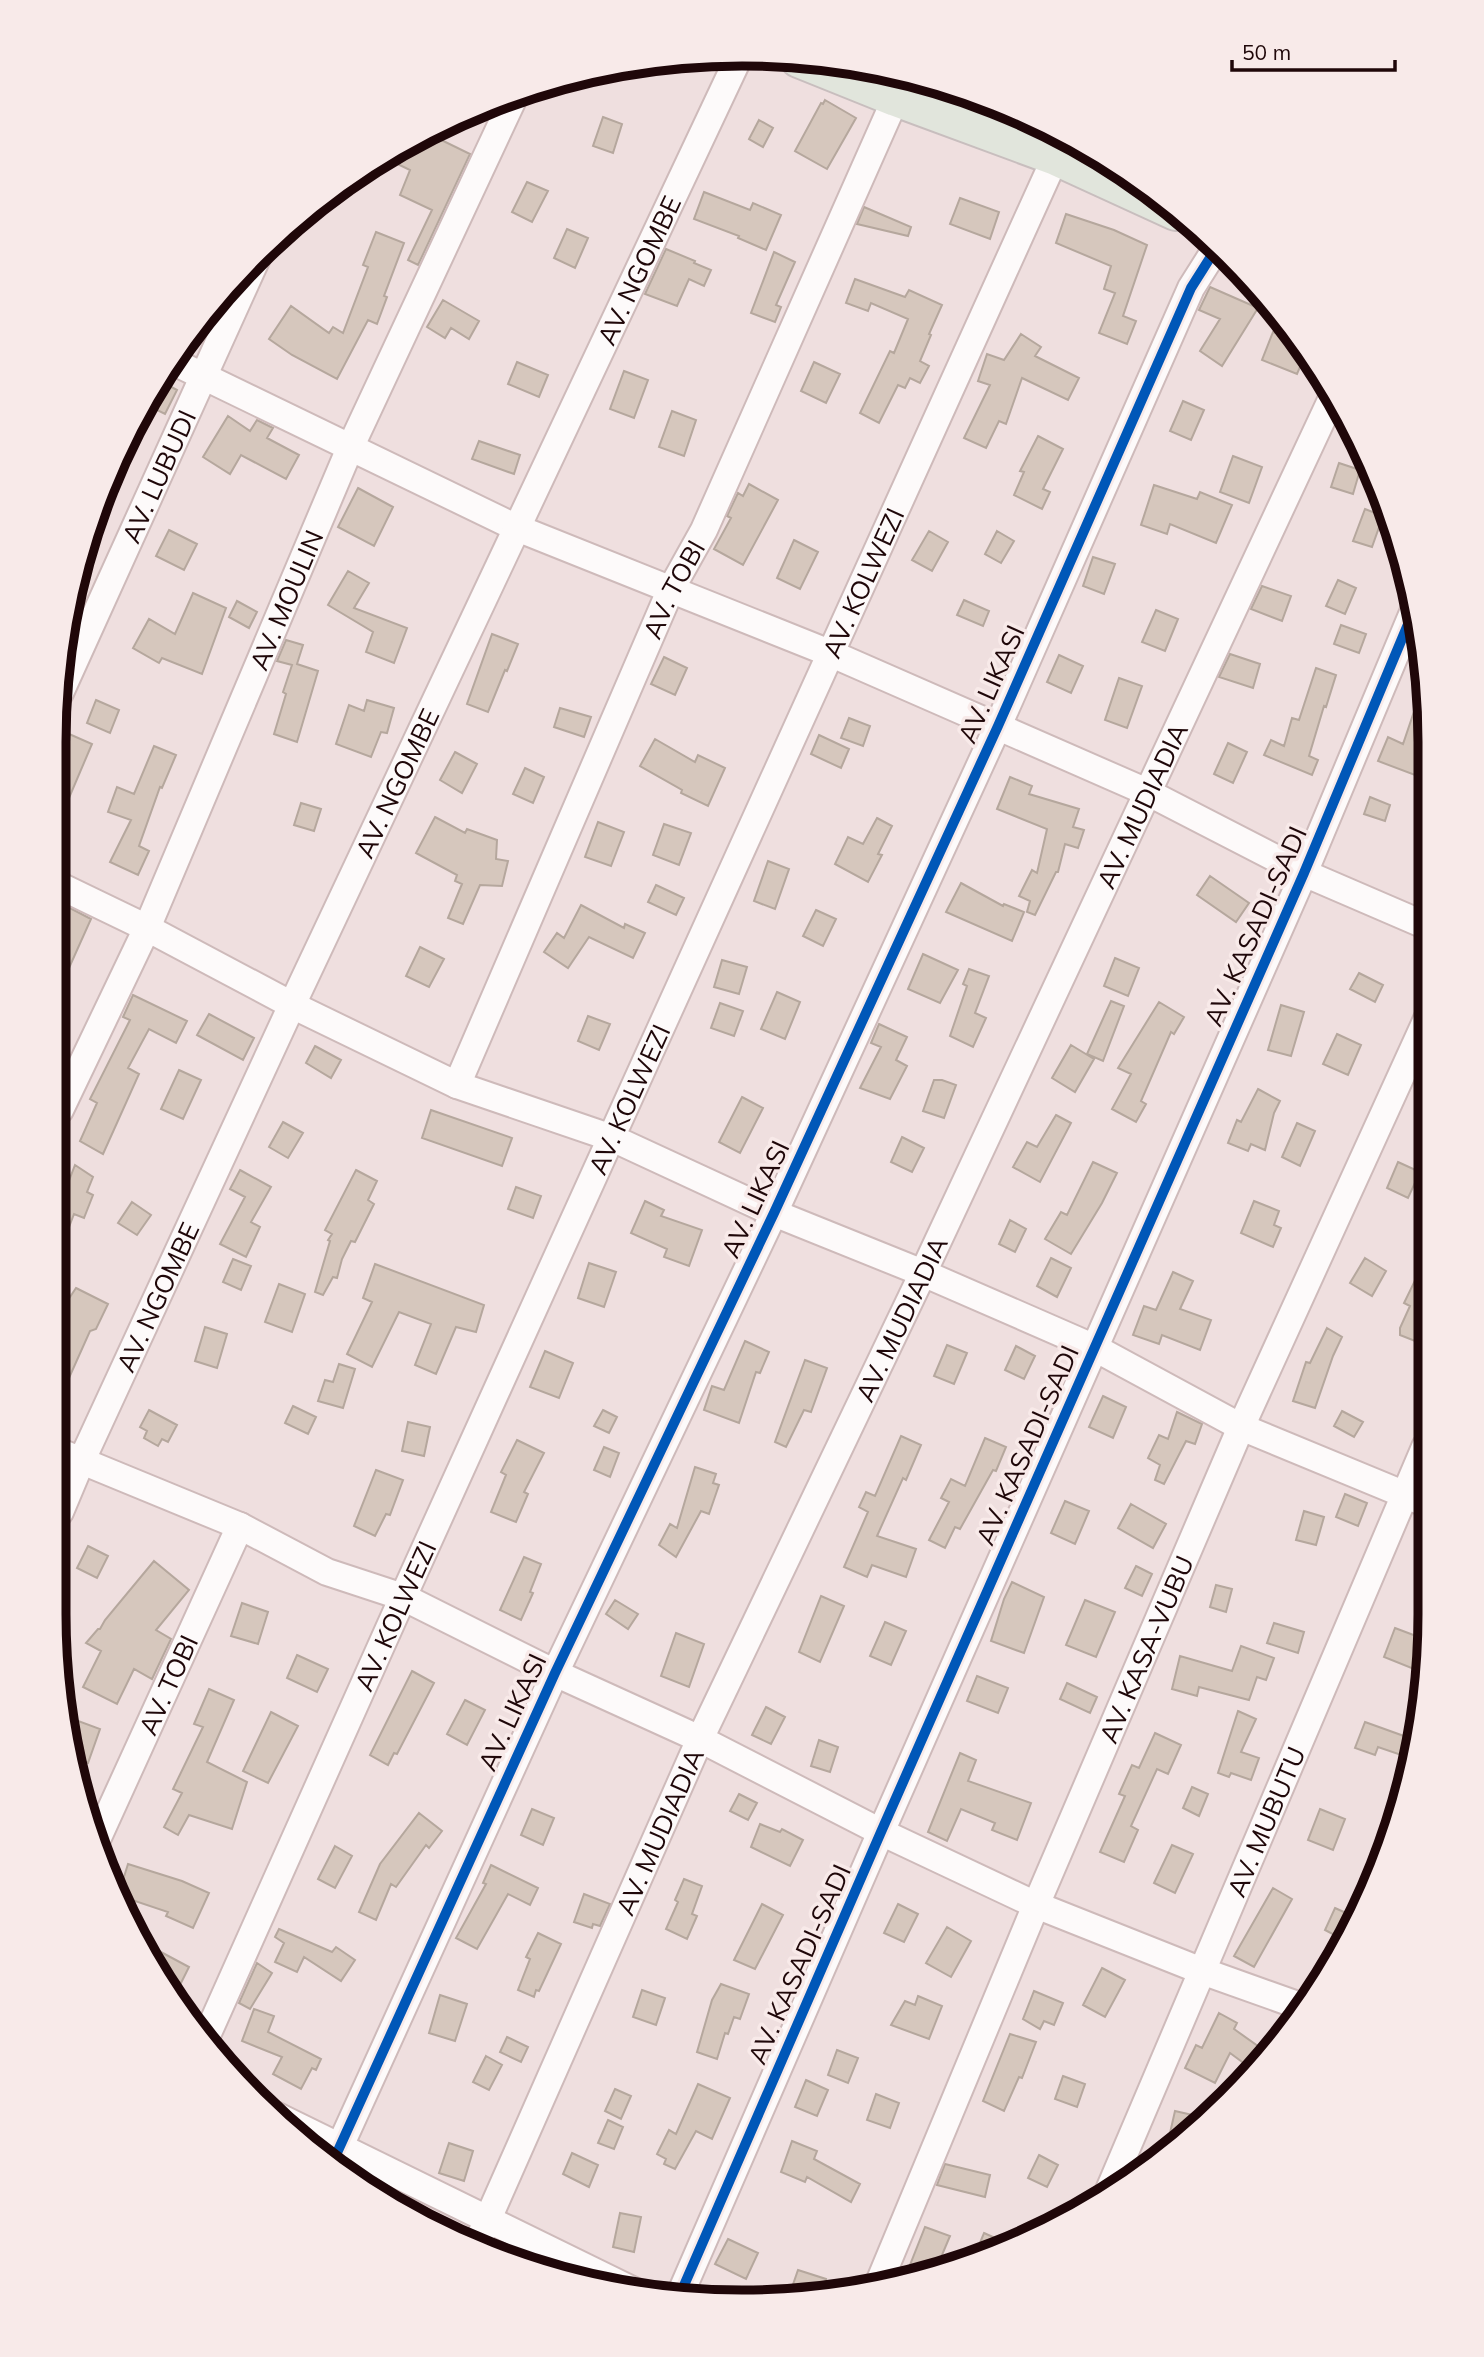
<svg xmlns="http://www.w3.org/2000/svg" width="1484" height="2357" viewBox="0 0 1484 2357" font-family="Mulish,sans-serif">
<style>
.building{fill:#d6c7bd;stroke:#b5a79d;stroke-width:2}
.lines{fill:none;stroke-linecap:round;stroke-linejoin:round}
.street-casing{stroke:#cebaba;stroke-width:30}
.highway-casing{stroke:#c8bebe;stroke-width:42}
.street{stroke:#fdfafa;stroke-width:26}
.highway{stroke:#e1e5dc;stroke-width:38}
.cycleway-casing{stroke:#f8eae9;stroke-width:15}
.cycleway{stroke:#0057b8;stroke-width:10}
.labels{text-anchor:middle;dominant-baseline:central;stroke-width:7;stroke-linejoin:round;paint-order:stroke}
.street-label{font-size:26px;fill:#1f0709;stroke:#f8eae9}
.rim{fill:none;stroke:#1f0709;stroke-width:9}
</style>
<rect width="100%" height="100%" fill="#efdfdf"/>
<!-- building -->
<path class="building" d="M825,100L856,118L827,169L795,151L821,103L823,104Z
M603,117L622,124L613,153L593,146Z
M759,120L773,128L763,147L749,139Z
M427,133L470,154L418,265L408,260L432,210L400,195L410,170L383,157L398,146Z
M527,182L548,191L532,222L512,212Z
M704,192L750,210L753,203L781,215L766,250L738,238L739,236L694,219Z
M960,198L999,212L990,239L950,224Z
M864,207L911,227L908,236L857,224Z
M1066,214L1114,230L1147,245L1123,316L1136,321L1127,344L1099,333L1115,293L1104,289L1111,266L1056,243Z
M567,229L588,238L575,268L554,258Z
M376,232L404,243L384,296L387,297L377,324L368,320L337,379L292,355L269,339L291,306L329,333L333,327L343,333L368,267L363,265Z
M666,249L695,261L694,263L711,270L704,286L689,279L677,306L645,294Z
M774,252L795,262L776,305L781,307L775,322L751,313Z
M855,279L905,297L909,290L942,305L929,334L931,335L920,361L929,366L920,383L910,378L905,388L898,385L879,423L860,413L890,351L894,353L908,319L871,303L868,311L846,303Z
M1210,287L1258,308L1222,366L1200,351L1220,319L1199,310Z
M443,300L479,321L469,339L451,328L445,338L427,327Z
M1273,332L1300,343L1306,353L1297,374L1262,360Z
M1021,334L1041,347L1035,356L1079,378L1068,400L1022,378L1006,424L999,421L986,448L964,438L990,385L978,381L987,354L1004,360Z
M517,362L548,375L539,397L508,384Z
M814,362L840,374L826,403L801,391Z
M624,371L648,380L634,418L610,409Z
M162,382L177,390L165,414L149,406Z
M1183,401L1204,410L1191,440L1170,431Z
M672,411L696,420L684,456L659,447Z
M228,416L250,431L257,420L273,428L267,438L299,455L286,479L241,455L230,474L203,457Z
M1038,436L1063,449L1043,489L1050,492L1042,509L1014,495L1024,472L1020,471Z
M479,441L520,455L514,474L472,459Z
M1233,456L1262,467L1249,503L1220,492Z
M1339,463L1360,470L1353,494L1331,487Z
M749,484L778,500L743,565L714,549L731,518L727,516L738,493L743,496Z
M1154,485L1197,499L1200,492L1232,505L1216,543L1170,524L1167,534L1141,525Z
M358,488L393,507L374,546L338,527Z
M1365,509L1383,516L1372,547L1353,541Z
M169,530L197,544L184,570L156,556Z
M929,531L948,542L932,571L912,560Z
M997,531L1014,541L1001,563L985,554Z
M794,540L818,552L800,589L777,578Z
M1093,557L1115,564L1104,594L1083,586Z
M348,571L369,583L354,608L407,628L394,663L366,652L373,632L328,605Z
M1338,580L1356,588L1345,614L1326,606Z
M1262,586L1291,596L1282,621L1251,609Z
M193,593L226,608L202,674L162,658L159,663L133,648L149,619L175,634Z
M964,600L989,611L983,626L957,615Z
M237,601L257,612L249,628L229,617Z
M1156,610L1178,619L1165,651L1142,642Z
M1341,625L1366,634L1359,653L1334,644Z
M492,634L518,644L507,671L505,670L488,712L467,704Z
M286,640L303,645L297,664L318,671L297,742L274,734L286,694L283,692L292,665L277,661Z
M1230,654L1260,664L1253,688L1219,677Z
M1059,655L1083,666L1071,693L1047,682Z
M664,657L687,668L675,695L651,684Z
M1316,668L1336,675L1326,707L1324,706L1309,756L1318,760L1312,775L1264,755L1271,740L1284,746L1292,718L1299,720Z
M1119,678L1142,686L1127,728L1105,720Z
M1425,679L1428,697V732L1422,752H1424L1415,775L1378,761L1388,737L1403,744Z
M96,700L119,710L110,733L87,723Z
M367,700L394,708L387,733L381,732L371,757L336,744L349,705L364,711Z
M560,708L591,717L584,737L554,727Z
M849,718L870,726L863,746L841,738Z
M60,730L92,744L60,819Z
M819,735L849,749L841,768L811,754Z
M655,739L695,762L698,755L725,768L708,806L681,793L682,790L640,766Z
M1228,743L1247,752L1233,783L1214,774Z
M154,746L176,755L162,788L160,787L139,846L149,851L138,875L110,862L131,820L108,812L117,787L134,794Z
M455,752L477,764L462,793L440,780Z
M525,768L544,777L533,803L513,794Z
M1010,777L1032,786L1029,794L1079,809L1073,827L1084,830L1078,848L1065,844L1058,872H1056L1035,915L1027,912L1030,901L1019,896L1032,870L1037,873L1047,829L997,809Z
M1370,797L1390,805L1385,821L1364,814Z
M301,803L321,809L314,831L294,825Z
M435,817L465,833L467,829L497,840L496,859L508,861L502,886L480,885L463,924L448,918L462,884L455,881L457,875L416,853Z
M877,818L892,826L878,854L882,855L868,882L835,864L848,837L863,844Z
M598,822L624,832L611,866L585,857Z
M664,824L691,833L679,865L653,855Z
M768,861L789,869L775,909L754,901Z
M1210,876L1249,903L1236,922L1197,895Z
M961,883L1003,906L1004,904L1024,912L1012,941L946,912Z
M656,885L684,898L676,915L648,902Z
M581,905L624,928L625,924L645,933L633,958L589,937L568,968L544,952L557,933L564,938Z
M66,906L91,919L60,988V919Z
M816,910L836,919L823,946L803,936Z
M420,947L444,959L429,987L406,976Z
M923,954L958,970L940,1003L908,989Z
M1115,958L1139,968L1128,996L1104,986Z
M722,960L747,967L739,994L714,987Z
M969,969L989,976L975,1013L986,1018L973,1047L950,1036L967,986L963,984Z
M1359,973L1383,985L1375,1002L1350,989Z
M777,992L800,1002L785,1039L761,1029Z
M133,995L187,1021L176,1043L149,1029L128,1068L139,1074L103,1154L80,1141L97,1103L90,1099L130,1020L123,1017Z
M1111,1001L1124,1006L1103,1061L1087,1054Z
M1159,1002L1184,1017L1174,1034L1171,1032L1141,1101L1146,1104L1136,1122L1112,1109L1131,1074L1118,1068Z
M720,1003L743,1011L734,1036L711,1028Z
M1281,1005L1304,1012L1291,1056L1268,1050Z
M209,1014L254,1038L243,1060L197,1035Z
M588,1016L610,1024L599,1050L578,1041Z
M879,1024L907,1037L896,1060L907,1066L890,1099L860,1088L881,1047L871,1043Z
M1337,1034L1361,1045L1348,1075L1323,1064Z
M1071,1045L1094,1059L1075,1092L1052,1078Z
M315,1046L341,1060L331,1078L306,1063Z
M179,1070L201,1080L183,1119L161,1109Z
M934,1080H942L956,1085L944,1118L923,1111Z
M1258,1089L1280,1101L1274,1113L1265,1150L1251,1144L1248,1151L1228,1143L1237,1120L1241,1122Z
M742,1097L763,1108L740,1153L719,1142Z
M431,1110L512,1138L502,1166L422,1138Z
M1056,1115L1071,1123L1040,1182L1013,1167L1027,1142L1037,1147Z
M283,1122L303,1133L288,1158L269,1147Z
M1297,1123L1315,1131L1300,1166L1282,1157Z
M902,1137L924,1148L912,1172L891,1162Z
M1093,1162L1117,1173L1102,1203L1071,1254L1045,1239L1061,1212L1067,1215Z
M1398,1162L1420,1172L1408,1198L1387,1188Z
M75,1165L93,1177L87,1192L93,1195L84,1218L74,1214L61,1248L60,1204Z
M240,1170L271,1187L251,1222L260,1227L246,1257L220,1244L245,1197L230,1189Z
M356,1170L377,1181L368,1200L374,1204L355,1242L351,1241L342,1259L337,1278L333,1277L323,1295L315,1292L330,1241L328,1240L332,1234L325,1230Z
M516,1187L541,1196L533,1218L508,1209Z
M645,1201L664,1210L661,1216L702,1230L689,1266L664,1257L667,1249L631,1233Z
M1254,1201L1279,1211L1274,1225L1281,1228L1273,1247L1241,1233Z
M132,1202L151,1215L137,1235L118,1223Z
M1010,1220L1026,1229L1015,1252L999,1244Z
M1051,1258L1071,1268L1057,1297L1037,1286Z
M1365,1258L1386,1271L1372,1296L1350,1283Z
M1426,1258V1317L1415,1341L1400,1335V1328L1410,1306L1404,1303Z
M233,1259L251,1266L241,1290L223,1282Z
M589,1263L616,1272L604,1307L578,1298Z
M375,1264L484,1305L476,1332L456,1327L436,1374L415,1365L431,1324L399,1312L372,1367L347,1354L372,1302L363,1298Z
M1173,1272L1193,1281L1180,1309L1211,1320L1200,1350L1162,1335L1159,1344L1133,1335L1144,1306L1156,1310Z
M279,1284L305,1294L292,1332L265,1322Z
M76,1288L108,1304L96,1329L90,1331L60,1398V1312Z
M205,1327L227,1334L217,1368L195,1361Z
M1327,1328L1342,1337L1333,1356L1315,1408L1293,1401L1306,1362L1310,1363Z
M745,1341L769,1352L760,1373L756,1372L739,1423L704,1410L712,1386L724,1390Z
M947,1345L967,1353L954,1384L934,1376Z
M1016,1346L1035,1356L1024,1379L1005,1370Z
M545,1351L573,1363L559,1398L530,1387Z
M805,1360L827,1368L811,1412L804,1410L786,1447L775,1442Z
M339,1364L355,1369L343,1408L318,1401L325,1380L333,1382Z
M1103,1396L1126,1407L1113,1438L1089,1427Z
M293,1406L316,1417L308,1434L285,1423Z
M149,1410L177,1425L168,1442L162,1439L158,1446L144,1438L147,1431L140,1427Z
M603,1410L617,1417L609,1433L594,1426Z
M1342,1411L1363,1422L1354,1437L1334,1426Z
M1177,1412L1202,1424L1195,1444L1186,1441L1164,1484L1155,1480L1160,1465L1148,1458L1159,1435L1168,1439Z
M408,1422L430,1427L424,1456L402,1451Z
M901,1436L921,1445L906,1480L903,1478L877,1536L916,1549L906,1577L872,1565L867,1577L844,1567L868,1512L859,1507L866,1492L875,1496Z
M985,1438L1006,1447L996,1471L993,1470L960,1529L955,1527L945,1548L929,1540L949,1502L941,1498L951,1479L965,1486Z
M517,1440L544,1453L524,1492L528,1494L516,1522L491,1512L506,1475L501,1472Z
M604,1447L619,1453L610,1477L594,1470Z
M695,1467L716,1474L713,1483L719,1485L709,1514L701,1511L676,1557L659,1545L670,1524L677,1528Z
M376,1470L403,1480L390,1515L386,1514L375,1536L354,1526Z
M1345,1494L1367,1503L1358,1526L1336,1517Z
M1065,1501L1089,1511L1075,1544L1051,1533Z
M1131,1504L1166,1524L1153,1548L1118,1528Z
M1304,1511L1324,1517L1316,1545L1296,1540Z
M88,1546L108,1556L97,1578L77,1568Z
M524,1557L541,1564L530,1592L533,1593L521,1620L500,1610Z
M154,1561L189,1590L156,1630L171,1639L152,1679L134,1669L117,1704L83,1687L101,1651L86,1643L98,1629H100L105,1620Z
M1136,1566L1152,1574L1142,1596L1125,1588Z
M1012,1582L1044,1597L1024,1653L991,1641L1004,1599Z
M1216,1585L1232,1589L1226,1612L1210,1607Z
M821,1596L844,1606L820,1662L799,1652Z
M615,1600L638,1614L628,1629L606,1614Z
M1085,1600L1115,1612L1096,1657L1066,1645Z
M242,1603L268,1612L258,1644L231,1636Z
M885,1622L906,1631L891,1665L870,1656Z
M1274,1623L1304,1632L1298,1653L1267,1643Z
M1395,1628L1424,1639V1673L1384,1657Z
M676,1633L704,1644L689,1687L661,1676Z
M1241,1646L1274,1658L1266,1680L1257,1677L1249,1700L1199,1687L1197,1696L1172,1689L1180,1656L1232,1671Z
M297,1655L328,1669L317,1692L287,1678Z
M412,1671L434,1683L397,1754L394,1753L388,1765L370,1755Z
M977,1676L1008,1688L998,1713L967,1701Z
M1067,1683L1097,1697L1090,1713L1060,1699Z
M209,1689L234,1700L207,1762L247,1782L232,1829L189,1815L178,1835L164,1827L182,1793L173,1789L203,1727L194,1724Z
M465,1700L485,1710L467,1745L447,1734Z
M766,1707L785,1717L771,1744L752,1735Z
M1238,1711L1256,1719L1241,1752L1259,1758L1251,1780L1231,1773L1229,1777L1218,1773Z
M271,1712L298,1726L268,1783L243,1771Z
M62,1715L100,1729L88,1763L72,1757Z
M1365,1722L1415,1740L1410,1758L1378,1747L1375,1755L1355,1748Z
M1155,1733L1181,1745L1168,1774L1157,1769L1131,1826L1138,1830L1124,1862L1100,1852L1125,1796L1119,1794L1132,1765L1139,1768Z
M819,1740L838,1747L830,1772L811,1766Z
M960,1753L976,1760L968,1781L1031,1803L1017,1840L992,1830L995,1823L961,1809L947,1841L928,1832Z
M1192,1787L1208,1794L1199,1816L1183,1808Z
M739,1794L757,1803L748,1820L730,1811Z
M532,1809L554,1818L543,1845L521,1835Z
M1320,1809L1345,1819L1333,1850L1308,1840Z
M419,1813L442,1831L429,1848L426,1845L396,1887L391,1884L376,1920L359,1912L380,1864Z
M760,1824L780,1832L782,1829L803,1840L790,1866L751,1847Z
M1172,1845L1193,1854L1175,1893L1154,1883Z
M335,1846L352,1856L335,1888L318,1879Z
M128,1864L182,1881L209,1893L193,1928L166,1916L168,1912L120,1896L119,1893Z
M491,1865L538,1888L530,1905L508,1894L477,1949L456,1938L486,1884L483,1883Z
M684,1879L702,1886L692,1914L697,1916L687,1939L666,1929L678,1902L675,1900Z
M1273,1888L1292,1899L1254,1967L1234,1956Z
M584,1894L610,1904L600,1926L593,1924L592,1928L574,1922Z
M762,1904L783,1915L755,1969L734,1960Z
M898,1904L918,1914L904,1942L884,1933Z
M1335,1908L1355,1917L1342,1939L1325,1930Z
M947,1927L971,1941L951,1977L926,1963Z
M279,1929L332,1952L336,1947L355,1960L341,1981L304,1957L297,1972L275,1962L284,1943L275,1937Z
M538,1933L561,1944L539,1991L536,1990L534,1997L518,1990L530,1959L526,1957Z
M159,1951L189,1967L181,1983L178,1981L170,1996L153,1963Z
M257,1963L272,1973L250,2009L239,2003Z
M1102,1968L1125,1980L1105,2017L1083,2005Z
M721,1984L749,1994L740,2019L734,2017L728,2034L725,2033L717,2059L697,2052L712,2000Z
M642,1990L665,1998L656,2025L633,2017Z
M1034,1991L1063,2003L1054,2025L1044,2021L1040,2029L1023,2019Z
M440,1995L467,2004L455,2041L429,2033Z
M918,1996L942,2006L929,2039L891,2025L905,2001L915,2005Z
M254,2009L274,2016L268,2032L321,2059L316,2070L312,2068L301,2089L273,2074L282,2057L242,2041Z
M1219,2013L1237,2023L1234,2029L1269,2054L1253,2070L1230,2053L1215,2083L1185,2068L1196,2045L1202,2048Z
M1010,2034L1036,2042L1022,2078L1019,2077L1004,2111L983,2101Z
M507,2037L528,2047L521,2062L500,2052Z
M837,2050L858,2058L848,2083L828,2075Z
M486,2056L502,2065L489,2090L473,2082Z
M1063,2076L1085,2084L1077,2107L1055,2099Z
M806,2080L828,2090L817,2116L795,2107Z
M698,2084L730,2098L712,2139L696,2131L675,2169L664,2164L666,2159L657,2154L669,2130L676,2134Z
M615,2089L631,2096L621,2119L605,2111Z
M876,2094L899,2103L890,2128L867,2120Z
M1175,2111L1197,2116L1193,2134L1165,2155Z
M608,2120L623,2127L614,2149L598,2143Z
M792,2141L817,2151L814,2159L860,2184L851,2202L807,2177L805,2182L781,2172Z
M449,2143L473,2151L464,2181L439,2173Z
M572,2153L598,2165L589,2187L563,2174Z
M1039,2155L1058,2165L1047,2187L1028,2178Z
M945,2164L990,2175L985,2197L937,2185Z
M620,2213L641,2217L634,2252L613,2247Z
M925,2227L950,2236L934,2274L910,2265Z
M984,2233L1013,2246L972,2262Z
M728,2239L758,2253L746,2279L715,2264Z
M798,2270L826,2279L822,2292L789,2296Z"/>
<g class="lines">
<defs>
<g id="street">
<path d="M174,362L517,528L832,654L1147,792L1304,873L1427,926"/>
<path id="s1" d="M60,693L257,258"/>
<path d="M60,886L147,928L292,1005L457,1085L612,1138L774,1213L923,1273L1095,1348L1241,1427L1425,1503"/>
<path id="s2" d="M457,1085L670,591L704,530L906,75"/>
<path id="s3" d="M60,1110L147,928L350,448L516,93"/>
<path d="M60,1452L240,1526L327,1572L403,1597L555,1673L700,1739L881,1832L1036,1905L1202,1971L1303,2007"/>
<path id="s4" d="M60,1512L81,1462L292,1005L739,57"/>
<path id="s5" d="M95,1844L240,1526"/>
<path id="s6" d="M204,2042L403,1597L1056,156L1069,139"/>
<path d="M275,2115L636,2292"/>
<path d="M331,2166L555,1673L774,1213L998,726L1191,288L1215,250"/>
<path id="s7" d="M1106,2197L1425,1447"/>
<path id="s8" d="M476,2246L700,1739L923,1273L1333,396"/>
<path id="s9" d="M878,2285L1036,1905L1241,1427L1427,1019"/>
<path d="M679,2297L881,1832L1304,873L1414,610"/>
</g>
<path id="highway" d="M799,58L896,97L1056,156L1176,211"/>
</defs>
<!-- street casing -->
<use href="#street" class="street-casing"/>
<!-- highway casing -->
<use href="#highway" class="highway-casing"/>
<!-- street -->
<use href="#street" class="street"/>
<!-- highway -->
<use href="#highway" class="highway"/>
<defs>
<path id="cycleway" d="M331,2166L555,1673L774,1213L998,726L1191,288L1215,250
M679,2297L881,1832L1304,873L1414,610"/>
</defs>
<!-- cycleway casing -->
<use href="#cycleway" class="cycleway-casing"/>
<!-- cycleway -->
<use href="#cycleway" class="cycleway"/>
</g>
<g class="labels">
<!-- street labels -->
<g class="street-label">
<text stroke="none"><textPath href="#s4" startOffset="1370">AV. NGOMBE</textPath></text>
<text stroke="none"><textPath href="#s1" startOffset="238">AV. LUBUDI</textPath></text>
<text stroke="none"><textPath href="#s6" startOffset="1601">AV. KOLWEZI</textPath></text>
<text stroke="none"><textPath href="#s2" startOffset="541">AV. TOBI</textPath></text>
<text stroke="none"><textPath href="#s3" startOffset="558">AV. MOULIN</textPath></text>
<text transform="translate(991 684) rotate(-66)">AV. LIKASI</text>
<text stroke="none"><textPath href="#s4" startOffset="803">AV. NGOMBE</textPath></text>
<text stroke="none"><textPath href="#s8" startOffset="1587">AV. MUDIADIA</textPath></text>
<text transform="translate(1255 926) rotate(-66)">AV. KASADI-SADI</text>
<text stroke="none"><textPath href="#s6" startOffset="1034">AV. KOLWEZI</textPath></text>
<text transform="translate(755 1199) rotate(-65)">AV. LIKASI</text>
<text stroke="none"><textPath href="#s4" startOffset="236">AV. NGOMBE</textPath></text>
<text stroke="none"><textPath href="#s8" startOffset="1020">AV. MUDIADIA</textPath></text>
<text transform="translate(1027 1445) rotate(-66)">AV. KASADI-SADI</text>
<text stroke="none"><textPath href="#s6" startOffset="467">AV. KOLWEZI</textPath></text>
<text stroke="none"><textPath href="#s9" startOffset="690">AV. KASA-VUBU</textPath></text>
<text stroke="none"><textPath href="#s5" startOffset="175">AV. TOBI</textPath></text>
<text transform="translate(512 1712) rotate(-65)">AV. LIKASI</text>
<text stroke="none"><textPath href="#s7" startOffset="408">AV. MUBUTU</textPath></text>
<text stroke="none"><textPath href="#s8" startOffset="453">AV. MUDIADIA</textPath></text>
<text transform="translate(799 1964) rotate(-66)">AV. KASADI-SADI</text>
</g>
</g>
<!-- crop -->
<path d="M0 0H1484V2357H0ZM742 66H742A676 676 0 0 1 1418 742V1614A676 676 0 0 1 742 2290H742A676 676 0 0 1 66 1614V742A676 676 0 0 1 742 66Z" fill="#f8eae9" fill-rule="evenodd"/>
<path class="rim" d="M742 66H742A676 676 0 0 1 1418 742V1614A676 676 0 0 1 742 2290H742A676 676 0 0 1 66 1614V742A676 676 0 0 1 742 66Z"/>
<!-- scale -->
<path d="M1232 60v10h163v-10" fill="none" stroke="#1f0709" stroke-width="3.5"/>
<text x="1242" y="60" font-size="21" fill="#1f0709" stroke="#f8eae9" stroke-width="5" paint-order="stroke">50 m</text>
</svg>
